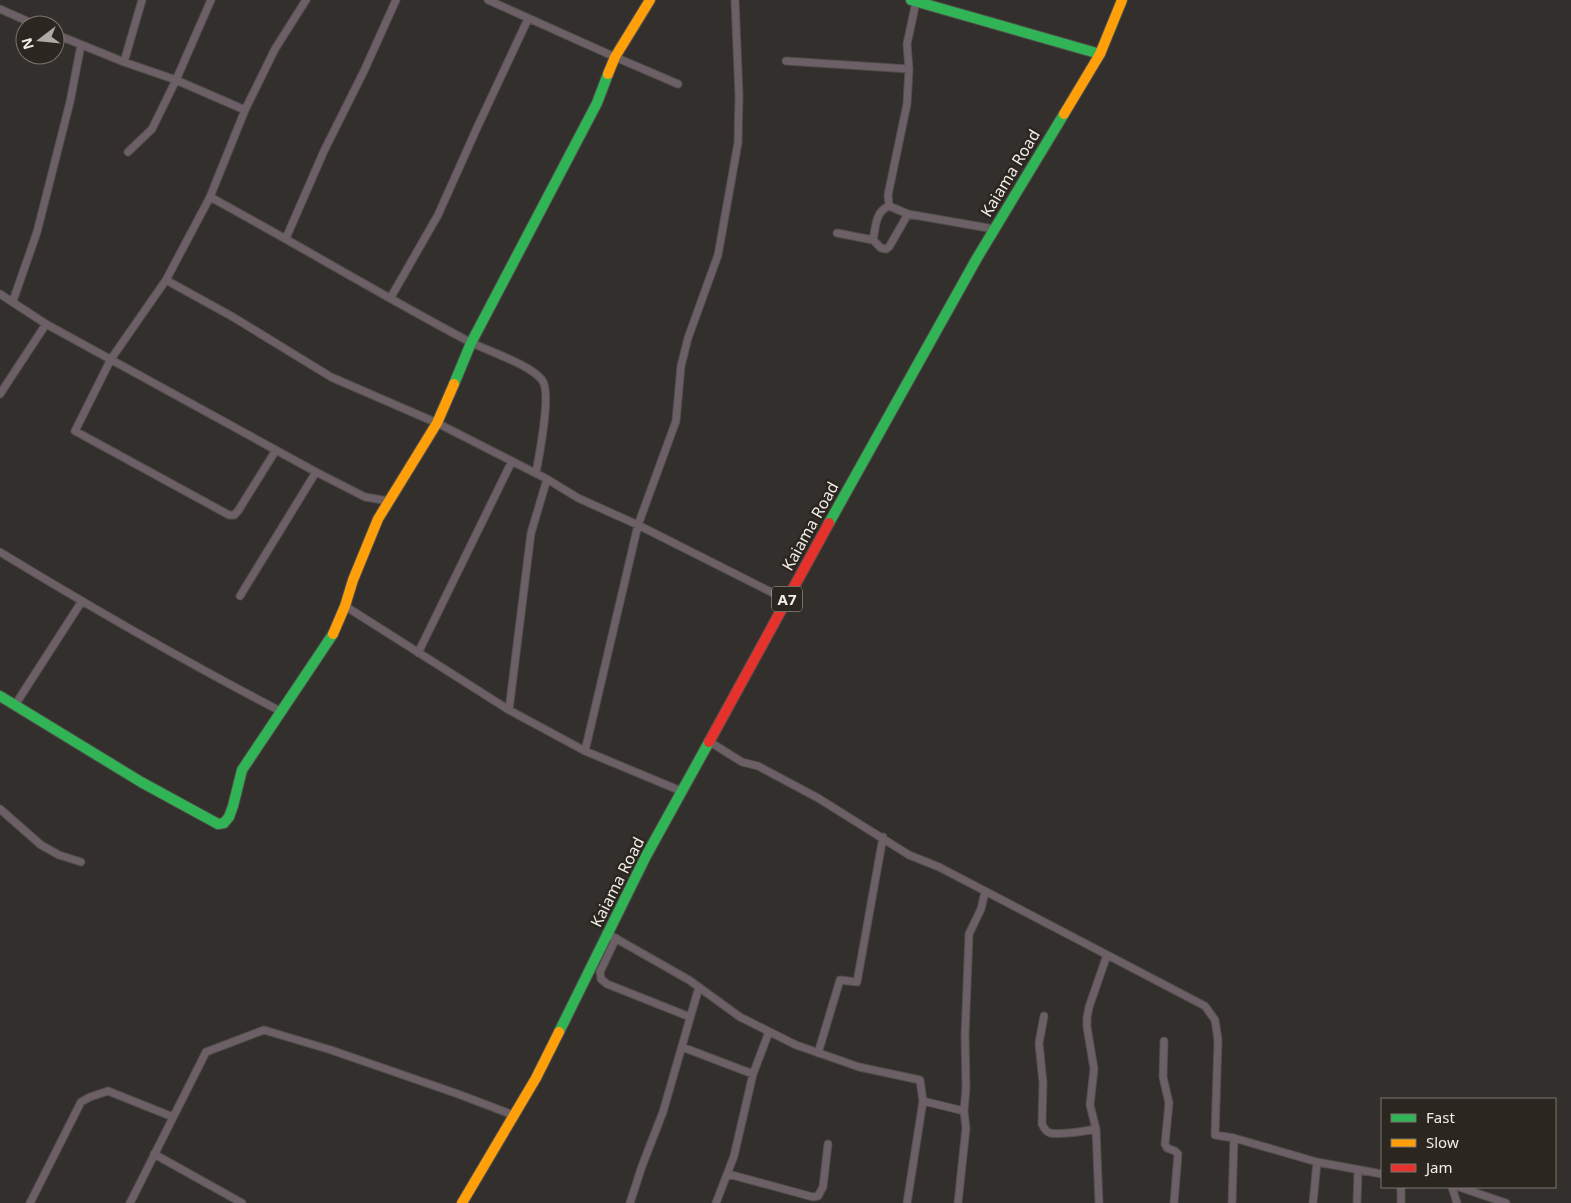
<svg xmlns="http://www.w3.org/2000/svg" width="1571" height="1203" viewBox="0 0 1571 1203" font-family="'Noto Sans',sans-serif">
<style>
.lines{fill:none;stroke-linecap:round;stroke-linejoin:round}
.street-casing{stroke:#504e4b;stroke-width:9}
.fast-casing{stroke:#504e4b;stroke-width:12}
.slow-casing{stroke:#504e4b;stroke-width:12}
.jam-casing{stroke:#504e4b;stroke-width:12}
.street{stroke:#6c6066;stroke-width:7}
.fast{stroke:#30b455;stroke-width:10}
.slow{stroke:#ff9f0a;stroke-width:10}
.jam{stroke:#e5322d;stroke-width:10}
.labels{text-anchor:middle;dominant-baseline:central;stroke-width:5;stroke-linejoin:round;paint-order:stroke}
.shield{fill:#2b261f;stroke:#b6b2ac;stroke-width:1}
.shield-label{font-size:15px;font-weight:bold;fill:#f1eee9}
.street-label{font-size:16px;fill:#f1eee9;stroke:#2b261f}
</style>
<rect width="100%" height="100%" fill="#322f2c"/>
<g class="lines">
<defs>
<path id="street" d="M488,0L615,57L678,84
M916,2L907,44L909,69L907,104L888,195L889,206L908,214L994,229
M0,9L36,25
M55,34L124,62L176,80L245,110
M786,61L909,69
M124,62L142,0
M128,152L152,129L176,80L211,0
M210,197C297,244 381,295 468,341C487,351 530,364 542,380C552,392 539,456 536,473
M837,233L873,240L881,248L886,249L889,247L908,214
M286,238L324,151L364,71L396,0
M873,240C876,226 875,212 889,206
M166,280L233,317L331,377L437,423L547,479L578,498L638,525L787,600
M0,294L46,324L316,472L365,497L389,501
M391,297L438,215L476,130L528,19
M13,301L37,232L70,102L81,45
M0,394L46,324
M276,450L238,511L234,515H229L75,431L111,359L166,280L210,197L245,110L275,49L306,0
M0,552C92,608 186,662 282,712
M240,596L316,472
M345,606L509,710L585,751L681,791
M418,653L512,461
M15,705L82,601
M509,710L531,533L547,479
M710,742L742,762L758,766L818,798L909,855L939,867L1205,1006L1215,1020L1218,1040L1215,1135L1234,1138L1317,1162L1382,1174
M585,751L638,525L676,421L681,366L688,338L718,255L738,143L739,95L735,0
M0,809L41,845L59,855L81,862
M608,934L689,980L740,1017L796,1045L859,1067L920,1080L923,1101
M616,938L600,972L601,979L607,984L690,1017
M1044,1016L1039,1043L1043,1083L1042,1124C1044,1128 1046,1132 1050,1133C1061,1135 1085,1131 1096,1129
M1164,1041L1163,1077L1169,1103L1165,1144L1167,1148L1175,1151L1178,1154L1174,1203
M682,1047L753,1074
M818,1053L840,980L857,982L883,837
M154,1154L242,1203
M728,1174L813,1197L818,1196L823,1187L828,1144
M1452,1187L1457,1203
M1459,1187L1506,1203
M30,1203L81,1102L90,1097L108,1091L173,1117
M130,1203L206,1052L264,1030L331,1050L458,1094L513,1115
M630,1203L642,1166L663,1112L699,987
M716,1203L734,1156L753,1074L769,1032
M907,1203L923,1101L964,1111
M958,1203L966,1128L964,1111L966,1088L965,1036L969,934L981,909L985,892
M1099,1203L1096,1129L1090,1105L1094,1069L1087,1027V1018L1089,1007L1107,955
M1232,1203L1234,1138
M1313,1203L1317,1162
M1357,1203L1358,1170
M1401,1203V1187"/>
<path id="fast" d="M911,0L1100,54
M454,384L471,343L597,103L608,74
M829,523L977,258L1064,114
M0,696L141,782L218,824L224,823L229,817L233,806L242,770L333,634
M559,1032L646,856L709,742"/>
<path id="slow" d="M608,74L615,57L650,0
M1064,114L1100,54L1122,0
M333,634L345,606L353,580L378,519L437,423L454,384
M462,1203L536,1078L559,1032"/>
<path id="jam" d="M709,742L829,523"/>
</defs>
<!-- street casing -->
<use href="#street" class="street-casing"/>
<!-- fast casing -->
<use href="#fast" class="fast-casing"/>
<!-- slow casing -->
<use href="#slow" class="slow-casing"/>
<!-- jam casing -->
<use href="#jam" class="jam-casing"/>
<!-- street -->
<use href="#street" class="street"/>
<!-- fast -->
<use href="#fast" class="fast"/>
<!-- slow -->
<use href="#slow" class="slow"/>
<!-- jam -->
<use href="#jam" class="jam"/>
</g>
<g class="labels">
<!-- shield labels -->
<rect class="shield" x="772" y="586.5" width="30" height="25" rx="4"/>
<g class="shield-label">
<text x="787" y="599">A7</text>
</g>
<!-- street labels -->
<g class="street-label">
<text transform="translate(1010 173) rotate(-59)">Kaiama Road</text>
<text transform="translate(810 526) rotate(-61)">Kaiama Road</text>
<text transform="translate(617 882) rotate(-63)">Kaiama Road</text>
</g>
</g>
<!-- legend -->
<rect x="1381" y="1098" width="175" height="90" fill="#2b261f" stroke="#7a7670"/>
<rect x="1391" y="1114" width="25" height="8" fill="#30b455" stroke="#7a7670"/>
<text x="1426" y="1123" font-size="15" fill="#f1eee9">Fast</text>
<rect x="1391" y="1139" width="25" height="8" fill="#ff9f0a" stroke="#7a7670"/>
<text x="1426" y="1148" font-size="15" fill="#f1eee9">Slow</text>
<rect x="1391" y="1164" width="25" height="8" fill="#e5322d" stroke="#7a7670"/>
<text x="1426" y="1173" font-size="15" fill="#f1eee9">Jam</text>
<!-- north arrow -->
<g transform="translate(40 40) rotate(254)"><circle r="24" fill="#2b261f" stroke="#7a7670"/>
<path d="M0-4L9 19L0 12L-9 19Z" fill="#aeaba7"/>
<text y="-8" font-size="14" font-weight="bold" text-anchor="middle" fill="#f1eee9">N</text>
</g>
</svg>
